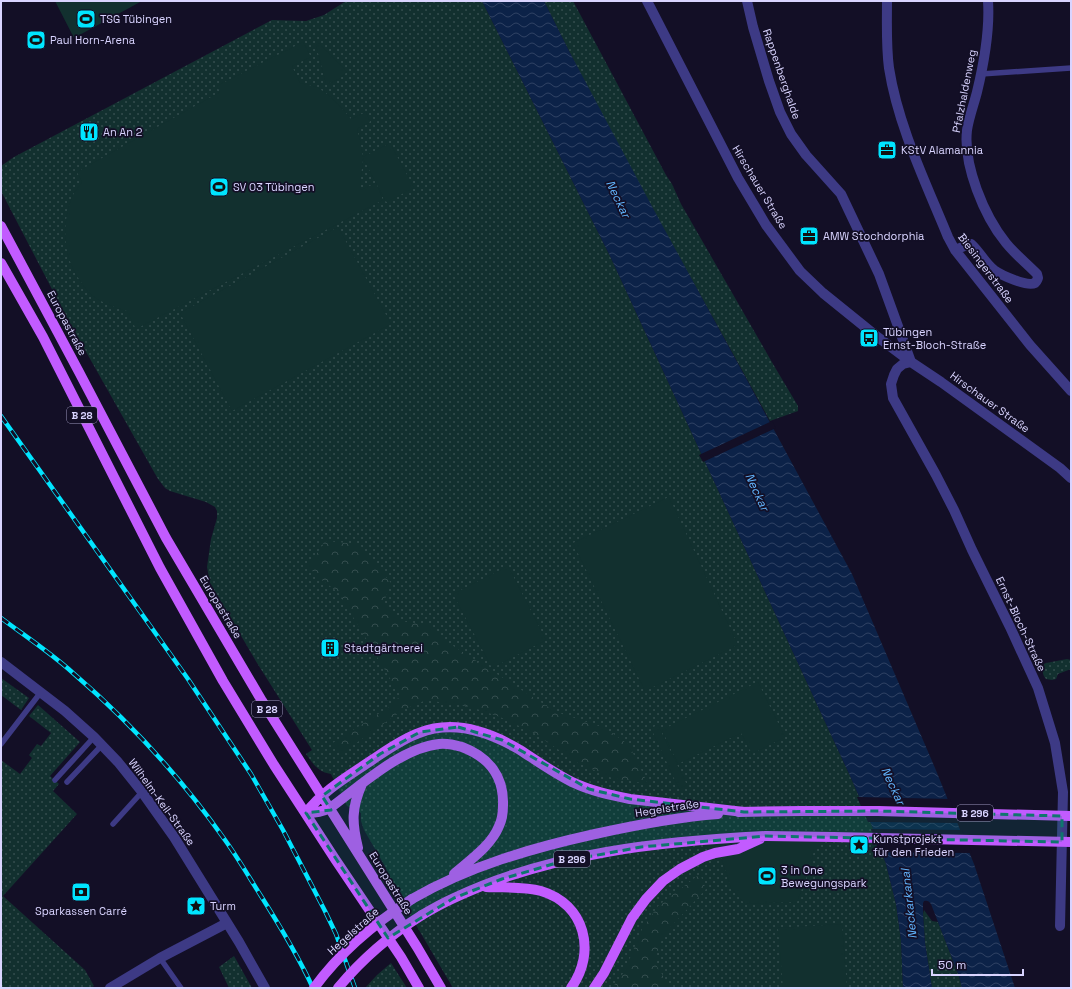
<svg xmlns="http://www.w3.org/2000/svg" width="1072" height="989" viewBox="0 0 1072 989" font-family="'Space Grotesk',sans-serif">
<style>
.green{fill:url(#green-dots)}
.forest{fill:url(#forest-crowns)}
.pitch{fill:#12302f}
.water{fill:url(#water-waves)}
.pier{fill:#130f26}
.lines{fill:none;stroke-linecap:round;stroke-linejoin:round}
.service{stroke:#3d3a85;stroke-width:5.5}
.minor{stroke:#3d3a85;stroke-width:10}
.primary{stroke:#c25bff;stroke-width:10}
.rail-casing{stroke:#00e5ff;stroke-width:4.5}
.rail{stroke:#130f26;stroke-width:3;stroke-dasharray:9;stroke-linecap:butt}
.primary-bridge{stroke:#c25bff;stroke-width:10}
.marked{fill:#0f766e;fill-opacity:0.2;stroke:#0f766e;stroke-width:3;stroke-dasharray:8 5;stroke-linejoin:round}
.labels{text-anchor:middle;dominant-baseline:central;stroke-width:3.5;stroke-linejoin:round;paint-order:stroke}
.shield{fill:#130f26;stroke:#9e99be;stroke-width:1}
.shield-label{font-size:10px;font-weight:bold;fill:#d9d4ff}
.poi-label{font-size:11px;fill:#d9d4ff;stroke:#130f26;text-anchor:start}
.street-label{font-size:11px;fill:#d9d4ff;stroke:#130f26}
.water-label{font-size:12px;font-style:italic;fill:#62b6ff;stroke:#130f26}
</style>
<defs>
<pattern id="green-dots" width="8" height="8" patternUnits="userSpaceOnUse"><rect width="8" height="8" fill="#12302f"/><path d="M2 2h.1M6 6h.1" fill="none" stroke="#344d4e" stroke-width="1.8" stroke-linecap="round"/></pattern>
<pattern id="forest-crowns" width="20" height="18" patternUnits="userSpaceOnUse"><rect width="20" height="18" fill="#12302f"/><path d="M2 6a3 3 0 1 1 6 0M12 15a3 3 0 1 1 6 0" fill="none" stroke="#344d4e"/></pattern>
<pattern id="water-waves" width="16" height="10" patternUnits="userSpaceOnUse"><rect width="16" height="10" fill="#0c2248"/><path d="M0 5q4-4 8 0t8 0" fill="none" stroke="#2f4163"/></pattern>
</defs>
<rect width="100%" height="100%" fill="#130f26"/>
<!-- green -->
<path class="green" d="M346,1H482L610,256L851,778L872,826L886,864L896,904L901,940L903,988H453L396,891L385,866L364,830L361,821V813L347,806L331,774C318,772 313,764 306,754L312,750L257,663L210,583L207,567L211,539L217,518V511L215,507L206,502L170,491L165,488L158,479L68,320L2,193L1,190V166L14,157L272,20L306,21L324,15Z
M544,1H573L666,175L672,184L681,204L773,364L798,406V411L770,421C694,282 614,144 544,1Z
M1067,659L1071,660V669L1058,674L1056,679L1052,680L1046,679C1042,674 1042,670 1044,664L1046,663Z
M1,678L29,698L21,710L1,695Z
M38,705L80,742L50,776L59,784L53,791L77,814L3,896L85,970L94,986L91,988H1V760L20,774L32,758L29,755L37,744L41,746L51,733L29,716Z
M924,910L932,921L938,922L959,976L962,988H932L925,943L923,914Z
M234,956L252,988H229L219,967Z
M391,963L407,988H365L377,975Z"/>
<!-- forest -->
<path class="forest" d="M325,541L359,544L391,583L383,605L400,621L428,625L444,640L556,712L605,728L629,745L648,784L612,778L578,763L534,733L500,717L471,707L426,700L403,710L342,753L331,744L394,704L400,695L338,592L323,581L308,567Z
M700,874L706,889L664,934L654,962L671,988H612L624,972L643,927L659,905Z"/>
<!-- pitch -->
<path class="pitch" d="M55,1H142L74,38Z
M303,42L311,57L292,66L300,83C304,84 309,85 313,86C329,92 340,106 351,119L366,112L370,122L357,129L360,140L363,157L390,143L414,188L386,202L363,158C363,167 359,182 361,190L376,183L383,200L136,329L127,311C113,307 99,302 88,292C86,289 83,285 81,282C63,258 61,225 72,197C74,192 79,187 82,182L77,172L220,92L217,86Z
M319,43L347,72L339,79L328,84H326L316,45Z
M338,227L391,324L232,411L180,313Z
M669,497L738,645L645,691L573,543Z
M508,566L546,640L492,668L453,594Z
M758,682L785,737L752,754L741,733L678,764L662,730Z
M658,725L687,785L679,789L651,728Z
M758,830L819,831V849H814L811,865L797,902L745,904L731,888L719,851L709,852L704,833Z
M842,924L847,988H783L778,928Z"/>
<!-- water -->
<path class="water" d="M482,1H544L569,51L655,212L747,380L852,574L935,768L974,864L1015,988H962L959,976L931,904C929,901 927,900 924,901L923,903V914L925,943L932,988H903L901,940L896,904L886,864L872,826L851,778L610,256Z"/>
<!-- pier -->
<path class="pier" d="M772,421L776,428L703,462L699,455Z
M857,797L950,799L959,823L868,822Z
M871,829L962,830L972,853L879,852Z"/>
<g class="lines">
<!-- service -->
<path class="service" d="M981,74L1071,68
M1,744L41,692
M55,780L94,737
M67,782L102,745
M113,824L142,792
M160,958L181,988"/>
<!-- minor -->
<path class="minor" d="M647,1L738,178L766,225L800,271L823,293L875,335L911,362L941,382L1060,468L1071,478
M747,1L753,27L769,81L780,112L791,134L806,155L841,194L879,274L911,362
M887,1C887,23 886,46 889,68C898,126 926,183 948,237L955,250L1030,345L1071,391
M955,250L967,245L971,244C980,252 985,263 994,270C1001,275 1027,287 1035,283C1037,281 1037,280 1038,278L1037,274L1034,271C1025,262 1014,253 1006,243C984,216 963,165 967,130C969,117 974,104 977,92C984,63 990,31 988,1
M911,362L903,364L897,369L894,375L891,384L893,398L936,475L954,510L972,550L1010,627L1038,688L1055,743L1063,792L1060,926
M1,662L65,711L94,737L118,762L142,792L174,837L239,942L265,988
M110,988L160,958L227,923"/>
<!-- primary -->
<path class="primary" d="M1,226L79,372L166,538L262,701L417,947L441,988
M1,263L43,337L160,568L223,681L274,765L335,859L401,957L419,988
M738,812L801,811H878
M306,813C322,791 350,775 372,760C387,750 402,739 419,733C454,719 490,732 520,750C537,761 554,773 572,782C591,791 610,795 630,799L744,812
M306,813C314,813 322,812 330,808C360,786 401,748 439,744C447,743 455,745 462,747C489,757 504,777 503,805C503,811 502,820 499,826C491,846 470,860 454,874
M358,848C352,823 351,809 362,784
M486,887C504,888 523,886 541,891C585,904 597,952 571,988
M412,899C469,866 532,848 595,834C636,825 677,817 718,814
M422,915C432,909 443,903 454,898C548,853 663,841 766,836
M594,988L604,973L632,918L646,899L663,881L680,869L703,857L715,853L738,849L760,839"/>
<defs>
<path id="rail" d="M1,416L188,679L251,774L283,830L325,911L336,934L355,988
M1,618C25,636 51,653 73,673C130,722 182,779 225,840C238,858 249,877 261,896C280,926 298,956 313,988"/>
</defs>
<!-- rail casing -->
<use href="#rail" class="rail-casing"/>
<!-- rail -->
<use href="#rail" class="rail"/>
<!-- primary-bridge -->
<path class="primary-bridge" d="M878,811L1071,816
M766,836L833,837L1071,842
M314,988C340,952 375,923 412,899
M338,988C362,959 390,935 422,915"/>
</g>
<!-- marked area -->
<path class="marked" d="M458,727L502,740L589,789L630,799L744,812L878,811L1062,816V842L766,836L641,847L560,862L502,879L454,898L388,938L306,813L331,810L322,796L380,754L420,732Z"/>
<!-- icons -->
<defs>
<symbol id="stadium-square" viewBox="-11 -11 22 22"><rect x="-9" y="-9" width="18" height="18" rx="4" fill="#00e5ff" stroke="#130f26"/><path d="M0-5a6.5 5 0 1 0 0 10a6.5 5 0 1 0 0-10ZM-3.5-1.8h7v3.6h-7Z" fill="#111"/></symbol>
<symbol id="restaurant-square" viewBox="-11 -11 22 22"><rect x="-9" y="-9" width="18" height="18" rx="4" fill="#00e5ff" stroke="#130f26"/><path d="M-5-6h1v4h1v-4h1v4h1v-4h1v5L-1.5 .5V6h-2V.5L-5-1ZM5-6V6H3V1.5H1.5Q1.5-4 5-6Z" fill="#111"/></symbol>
<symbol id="office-square" viewBox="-11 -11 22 22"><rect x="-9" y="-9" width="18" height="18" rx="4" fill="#00e5ff" stroke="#130f26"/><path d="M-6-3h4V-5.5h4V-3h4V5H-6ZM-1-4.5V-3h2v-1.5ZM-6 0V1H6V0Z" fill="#111"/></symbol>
<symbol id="bus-square" viewBox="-11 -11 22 22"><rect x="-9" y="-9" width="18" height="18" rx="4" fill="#00e5ff" stroke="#130f26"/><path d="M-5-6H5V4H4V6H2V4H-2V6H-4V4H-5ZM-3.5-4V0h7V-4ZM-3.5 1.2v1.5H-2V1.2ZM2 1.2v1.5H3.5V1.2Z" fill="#111"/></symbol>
<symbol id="building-square" viewBox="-11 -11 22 22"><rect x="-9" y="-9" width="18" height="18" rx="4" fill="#00e5ff" stroke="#130f26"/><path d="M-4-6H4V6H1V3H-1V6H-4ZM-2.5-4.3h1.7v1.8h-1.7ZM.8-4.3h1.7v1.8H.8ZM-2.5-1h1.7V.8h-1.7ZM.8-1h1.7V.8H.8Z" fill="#111"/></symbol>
<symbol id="sight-square" viewBox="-11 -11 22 22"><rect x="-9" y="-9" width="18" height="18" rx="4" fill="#00e5ff" stroke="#130f26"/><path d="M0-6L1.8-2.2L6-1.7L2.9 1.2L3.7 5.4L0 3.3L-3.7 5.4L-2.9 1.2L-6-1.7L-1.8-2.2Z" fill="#111"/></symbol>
<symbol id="bank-square" viewBox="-11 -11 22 22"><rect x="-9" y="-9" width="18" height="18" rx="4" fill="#00e5ff" stroke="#130f26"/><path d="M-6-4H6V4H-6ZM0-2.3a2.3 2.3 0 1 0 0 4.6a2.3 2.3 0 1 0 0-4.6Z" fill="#111"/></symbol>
</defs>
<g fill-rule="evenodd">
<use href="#stadium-square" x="75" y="8" width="22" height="22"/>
<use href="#stadium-square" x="25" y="29" width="22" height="22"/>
<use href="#restaurant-square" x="78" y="121" width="22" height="22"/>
<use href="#office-square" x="876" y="139" width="22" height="22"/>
<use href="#stadium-square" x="208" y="176" width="22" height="22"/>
<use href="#office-square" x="798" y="225" width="22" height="22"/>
<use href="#bus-square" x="858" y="327" width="22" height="22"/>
<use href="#building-square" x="319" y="637" width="22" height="22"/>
<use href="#sight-square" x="848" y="834" width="22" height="22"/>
<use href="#stadium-square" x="756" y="865" width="22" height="22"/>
<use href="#bank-square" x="70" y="881" width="22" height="22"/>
<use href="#sight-square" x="185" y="895" width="22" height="22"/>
</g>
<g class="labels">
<!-- shield labels -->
<g class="shield">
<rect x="67" y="407" width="30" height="16" rx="3"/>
<rect x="252" y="701" width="30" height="16" rx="3"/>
<rect x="957" y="805" width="36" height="16" rx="3"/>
<rect x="554" y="851" width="36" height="16" rx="3"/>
</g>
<g class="shield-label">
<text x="82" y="415">B 28</text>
<text x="267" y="709">B 28</text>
<text x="975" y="813">B 296</text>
<text x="572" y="859">B 296</text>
</g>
<!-- poi labels -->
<g class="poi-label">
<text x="100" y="19">TSG Tübingen</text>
<text x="50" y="40">Paul Horn-Arena</text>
<text x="103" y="132">An An 2</text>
<text x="901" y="150">KStV Alamannia</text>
<text x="233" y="187">SV 03 Tübingen</text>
<text x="823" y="236">AMW Stochdorphia</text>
<text x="883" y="332">Tübingen<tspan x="883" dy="13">Ernst-Bloch-Straße</tspan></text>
<text x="344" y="648">Stadtgärtnerei</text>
<text x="873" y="839">Kunstprojekt<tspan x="873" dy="13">für den Frieden</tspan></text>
<text x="781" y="870">3 in One<tspan x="781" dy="13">Bewegungspark</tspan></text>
<text x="210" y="906">Turm</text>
<text x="81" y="911" text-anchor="middle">Sparkassen Carré</text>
</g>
<!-- street labels -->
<g class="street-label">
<text transform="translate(782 74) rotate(71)">Rappenberghalde</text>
<text transform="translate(964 91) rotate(-79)">Pfalzhaldenweg</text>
<text transform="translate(760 187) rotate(59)">Hirschauer Straße</text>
<text transform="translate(986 268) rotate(53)">Biesingerstraße</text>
<text transform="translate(67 323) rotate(62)">Europastraße</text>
<text transform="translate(990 402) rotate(36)">Hirschauer Straße</text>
<text transform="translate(221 607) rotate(59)">Europastraße</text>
<text transform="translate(1021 624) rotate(65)">Ernst-Bloch-Straße</text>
<text transform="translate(162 802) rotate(54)">Wilhelm-Keil-Straße</text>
<text transform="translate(667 808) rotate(-9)">Hegelstraße</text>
<text transform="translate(391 883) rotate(58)">Europastraße</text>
<text transform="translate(353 931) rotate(-42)">Hegelstraße</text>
</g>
<!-- water labels -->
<g class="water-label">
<text transform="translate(618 199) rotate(64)">Neckar</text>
<text transform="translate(757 492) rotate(65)">Neckar</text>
<text transform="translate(893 786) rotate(65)">Neckar</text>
<text transform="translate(909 904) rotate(-96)">Neckarkanal</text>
</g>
</g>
<!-- border -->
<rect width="1072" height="989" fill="none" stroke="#d9d4ff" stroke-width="4"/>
<!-- scale -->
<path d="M932 969v6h91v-6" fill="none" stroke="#d9d4ff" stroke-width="2"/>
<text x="938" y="969" font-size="12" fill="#d9d4ff" stroke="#130f26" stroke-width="3" paint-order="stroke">50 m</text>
</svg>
